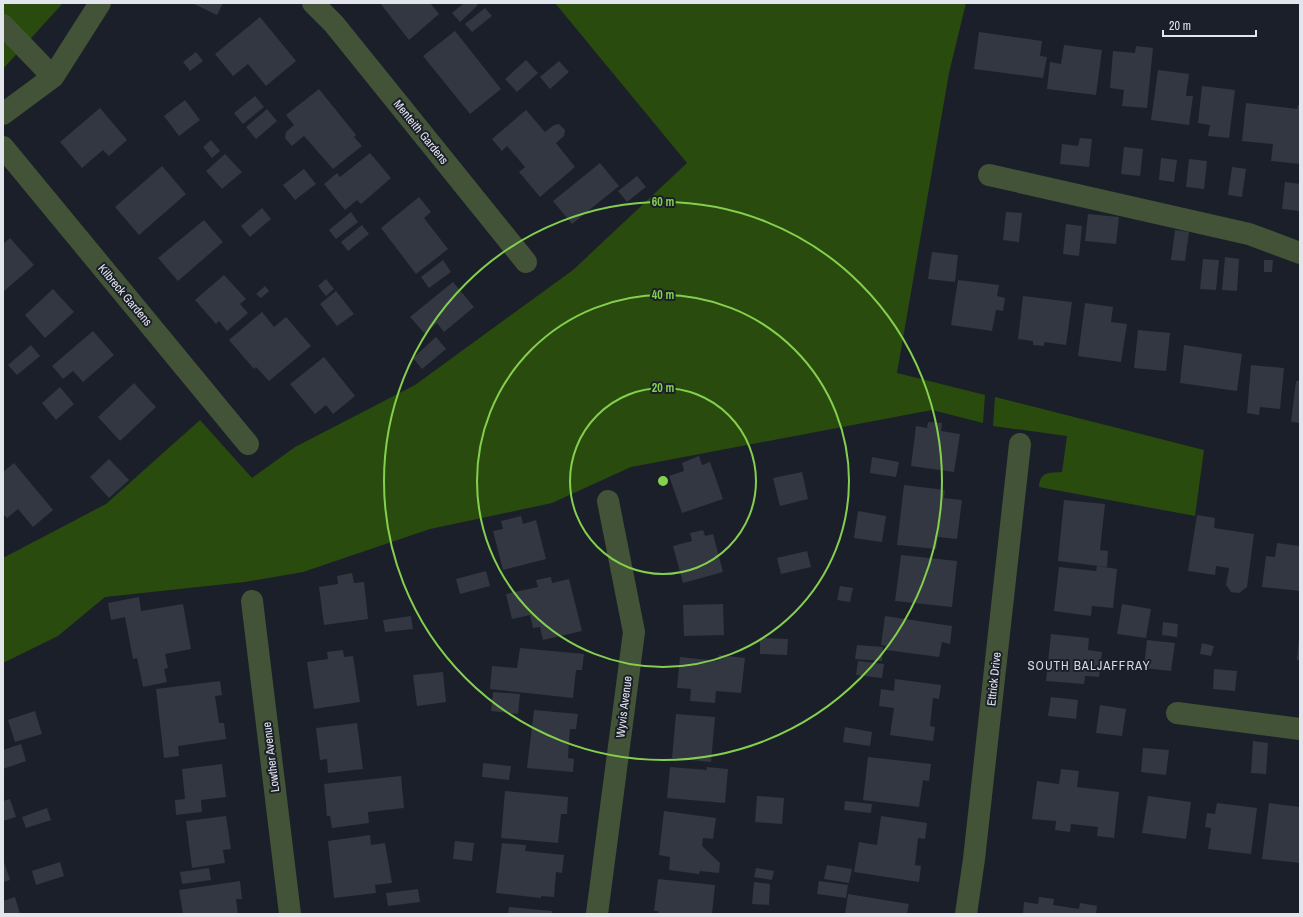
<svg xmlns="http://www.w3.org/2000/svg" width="1303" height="917" viewBox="0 0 1303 917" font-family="'Archivo Narrow',sans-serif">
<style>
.green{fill:#294b0e}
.building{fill:#323742}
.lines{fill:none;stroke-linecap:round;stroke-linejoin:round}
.minor{stroke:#425337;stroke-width:22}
.ring{fill:none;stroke:#84d04e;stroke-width:2}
.labels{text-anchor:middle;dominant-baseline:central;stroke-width:4;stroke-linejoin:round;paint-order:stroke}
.street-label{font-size:12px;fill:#e2e5ec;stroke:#1b1f29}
.neighbourhood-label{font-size:13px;letter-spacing:1px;fill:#d3d9e8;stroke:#1b1f29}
.centre{fill:#84d04e;stroke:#1b1f29;stroke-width:2}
.ring-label{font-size:12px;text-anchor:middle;font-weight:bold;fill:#84d04e;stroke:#1b1f29;stroke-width:4;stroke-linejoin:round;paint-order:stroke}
</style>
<rect width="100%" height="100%" fill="#1b1f29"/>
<!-- green -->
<path class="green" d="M3,3H63L3,69Z
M555,3H966L949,73L897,373L985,395L983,423L932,410L631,467L552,503L430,529L303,572L245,582L105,597L58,636L3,663V558L106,504L200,420L252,478L295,447L415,385L573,270L687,163Z
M995,397L1204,450L1195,516L1039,487C1040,471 1049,473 1062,472L1067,436L993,426Z"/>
<!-- building -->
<path class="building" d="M192,3H223L217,15Z
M380,3H430L439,14L409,40Z
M464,3H476L478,5L460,22L452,13Z
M485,8L492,16L472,32L465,24Z
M260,17L296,61L266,86L248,64L233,76L215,54Z
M455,31L501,89L470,114L423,56Z
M979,32L1042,41L1040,56L1047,57L1043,78L974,69Z
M1064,45L1102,50L1096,95L1047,89L1050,62L1061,64Z
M1136,46L1153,48L1147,108L1122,106L1124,90L1110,88L1113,51L1135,53Z
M196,52L203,61L190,71L183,62Z
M526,60L538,73L517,92L505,79Z
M559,61L569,72L550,89L540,77Z
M1158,70L1189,74L1186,96H1193L1189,125L1151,120Z
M1202,86L1235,90L1229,138L1208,136L1210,125L1198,123Z
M319,89L356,135L354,137L362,146L333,169L304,136L292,146L285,138L286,132L294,125L286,115Z
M255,96L264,107L243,124L234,113Z
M185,100L200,120L179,136L164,116Z
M1246,103L1297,109L1298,105H1300V164L1271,161L1273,144L1242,141Z
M100,108L127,140L109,156L103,150L82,168L60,142Z
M267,109L277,121L256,139L246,127Z
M526,110L545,132L554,125L559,124L565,130L564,136L556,143L575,167L540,197L519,172L525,167L507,146L502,151L492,139Z
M1080,138L1092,139L1089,167L1060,164L1062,144L1078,146Z
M211,140L220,151L212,158L203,147Z
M1124,147L1143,149L1140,176L1121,174Z
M370,153L391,178L361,204L357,200L345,210L324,184L337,173L340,177Z
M225,154L242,172L222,189L206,171Z
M1161,158L1177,160L1174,182L1159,180Z
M1189,159L1207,161L1204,189L1186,187Z
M600,163L619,186L572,224L553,201Z
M162,166L186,194L139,235L115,207Z
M1232,167L1246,169L1242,197L1228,195Z
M304,169L316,184L295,200L283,185Z
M637,176L646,187L627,202L618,191Z
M1285,182L1300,184L1299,211L1282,209Z
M419,197L431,212L424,218L448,249L416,274L381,228Z
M262,208L271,219L250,237L241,226Z
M351,212L358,222L336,239L329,230Z
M1006,212L1022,213L1019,242L1003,240Z
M1088,214L1119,217L1116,244L1085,241Z
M204,220L223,242L178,281L158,258Z
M1066,224L1082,226L1079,256L1063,254Z
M362,225L369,234L348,251L341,242Z
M1175,230L1189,232L1185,261L1171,260Z
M10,238L34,265L3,292V244Z
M932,252L958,255L955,282L928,279Z
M1225,257L1239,259L1237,291L1222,290Z
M1203,259L1219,260L1216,290L1200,289Z
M443,260L451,272L429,288L421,277Z
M1264,260H1273L1272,272H1264Z
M224,275L246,299L240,304L248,313L227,331L219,321L216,324L195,300Z
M326,279L334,289L326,296L318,286Z
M958,280L999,285L997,296L1005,298L1003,311L996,310L992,331L951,325Z
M453,282L474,307L444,332L437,323L425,334L410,317Z
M265,286L269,291L261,298L256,294Z
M53,289L74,312L45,338L25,315Z
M336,291L354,314L337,326L320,304Z
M1023,296L1072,302L1066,345L1044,342V346L1033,345V341L1018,339Z
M1085,303L1113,307L1111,322L1127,324L1121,362L1078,356Z
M262,312L274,327L286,317L311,346L269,381L256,367L254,369L229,340Z
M1138,330L1170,333L1166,371L1134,368Z
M93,331L114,355L83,382L73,371L63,379L52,366Z
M436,337L446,349L422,369L413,358Z
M31,345L40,356L17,375L8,365Z
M1184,345L1242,354L1237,391L1180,383Z
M324,357L355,396L333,414L326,405L315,414L290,384Z
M1251,365L1284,368L1280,409L1260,407L1259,415L1247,413Z
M1296,381H1300V423L1291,422Z
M134,383L156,407L120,441L98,417Z
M60,387L74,404L56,420L42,403Z
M928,422L942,423L941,431L960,434L954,472L911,466L916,426L927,428Z
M699,456L702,465L710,462L723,499L682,513L669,476L684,471L682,463Z
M872,457L899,462L896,477L870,473Z
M109,459L129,480L109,498L90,477Z
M14,463L53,510L33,527L18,509L7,518L3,514V472Z
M802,472L808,499L780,506L773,478Z
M904,485L945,490L944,498L962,500L957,539L938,537L936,549L897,545Z
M1064,500L1105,504L1100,550L1108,551L1107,567L1058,561Z
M858,511L886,516L882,542L854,538Z
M1197,515L1215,518L1214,528L1254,534L1247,587L1239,593L1231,592L1226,585L1229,568L1216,566L1215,575L1188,571Z
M521,516L523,524L536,520L546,559L503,570L493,531L503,529L501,521Z
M703,530L705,536L713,534L723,572L683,583L673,546L692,541L690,533Z
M1277,543L1300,546V591L1262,587L1266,556L1275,557Z
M807,551L811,567L781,574L777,558Z
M901,555L957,561L952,607L895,601Z
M1097,566L1117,569L1113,608L1092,606L1091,616L1054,611L1059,567L1096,571Z
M486,571L490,586L460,594L456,579Z
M352,573L354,583L364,582L368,619L324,625L319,587L338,584L337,576Z
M551,577L552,583L569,579L582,631L543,640L540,627L533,628L530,615L512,619L506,594L538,587L536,580Z
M840,586L853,588L850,602L837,600Z
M139,597L141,611L183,604L191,649L165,654L168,668L164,669L167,682L143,687L137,658L133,659L125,617L111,620L108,603Z
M723,604L724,635L684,636L683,605Z
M1122,604L1151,609L1146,638L1117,634Z
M411,616L413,629L385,632L383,620Z
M885,616L952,626L950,644L942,642L939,657L886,650V646L881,645Z
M1163,622L1178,624L1177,637L1162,635Z
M1051,634L1089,638L1088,650L1102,652L1099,677L1085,676L1084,684L1046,681Z
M760,638L788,639L787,655L760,654Z
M1299,638H1300V660H1297Z
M1147,640L1175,643L1171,671L1144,668Z
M1202,643L1214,646L1211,656L1200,654Z
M857,645L883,647L882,661L855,659Z
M520,648L584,654L582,670H576L573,698L490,689L492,666L517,668Z
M343,650L344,657L353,656L360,702L314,709L307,662L328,659L327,652Z
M719,655L745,658L741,693L716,691L715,703L690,701L691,689L677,688L680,657L718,661Z
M858,661L884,664L882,678L856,675Z
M1214,669L1237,671L1235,691L1213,689Z
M443,672L446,702L417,706L413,675Z
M895,679L941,685L939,699L933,698L930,726L935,727L933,741L890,735L894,708L879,706L881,689L894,691Z
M220,681L222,695L215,696L219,723H224L226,739L178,746L179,756L164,758L156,689Z
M493,692L520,694L518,714L491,711Z
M1051,697L1078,700L1076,719L1048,716Z
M1100,705L1126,709L1122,736L1096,733Z
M534,710L578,714L576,729H570L569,743L568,758L574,759L573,772L527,768Z
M35,711L42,734L15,742L8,720Z
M676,714L715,717L711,762L672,758Z
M357,723L363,769L328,773L327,759L320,760L316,728Z
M845,727L872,732L870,746L843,742Z
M1253,741L1268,743L1266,774L1251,773Z
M21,744L26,761L3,769V750Z
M1143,748L1169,750L1166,775L1141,772Z
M868,757L931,764L929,781L923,780L919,807L863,800Z
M483,763L511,766L509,780L482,777Z
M222,764L226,797L201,800L202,812L176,815L175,800L185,799L182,769Z
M670,767L707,770L706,767L728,769L725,803L667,798Z
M1061,769L1079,771L1077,787L1119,792L1114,838L1097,836L1098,827L1071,824L1070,832L1055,830L1056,821L1032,819L1037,781L1059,784Z
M401,776L404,808L368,812L369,823L332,828L330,816H327L324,784Z
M505,791L568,797L567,814H561L558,843L501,838Z
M757,796L784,798L782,824L755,822Z
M1148,796L1191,802L1186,839L1142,833Z
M10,799L16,817L3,821V801Z
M845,801L872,804L871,813L844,810Z
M1217,803L1257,808L1251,854L1208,849L1211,828L1205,827L1207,813L1215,814Z
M1269,803L1300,807V863L1262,859Z
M47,808L51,820L26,828L22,817Z
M664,811L716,818L713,839L703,838L702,846L720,863L719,873L700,871L699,874L669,870L670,857L659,855Z
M226,816L231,849L223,850L225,863L192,868L186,821Z
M881,816L927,823L925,839L918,838L915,865L921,866L919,882L854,872L859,842L877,845Z
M370,835L371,845L385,843L392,883L375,885L376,893L334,898L328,841Z
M455,841L474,843L472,861L453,859Z
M502,843L526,845L525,851L564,855L562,873L556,872L554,897L541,896V898L496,893Z
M3,859L10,880L3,882Z
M60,862L64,876L36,885L32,871Z
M827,865L852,869L849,883L824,879Z
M209,868L211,880L182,884L180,872Z
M756,868L774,871L772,880L754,877Z
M658,879L715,885L712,914H658V911H654Z
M240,881L242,899H236L238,914H183L179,890Z
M819,881L848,885L846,898L817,894Z
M754,882L770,884L769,905L752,904Z
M418,889L420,902L388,906L386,893Z
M848,894L909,904L907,914H845Z
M15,897L20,914H3V901Z
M1039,897L1054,899L1053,905L1079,909L1080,903L1097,906L1096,914H1023L1024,902L1038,904Z
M509,907L552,911V914H508Z"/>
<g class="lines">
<!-- minor -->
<path class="minor" d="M313,3L334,24L526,262
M3,25L53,77
M3,114L53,77L100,3
M3,147L248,444
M989,175L1249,234L1300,253
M252,601L290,914
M1177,713L1300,729
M597,914L634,632L608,501
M966,914L974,859L1020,444"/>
</g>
<!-- distance rings -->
<g class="ring">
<circle cx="663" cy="481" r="93"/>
<circle cx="663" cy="481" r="186"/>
<circle cx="663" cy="481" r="279"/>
</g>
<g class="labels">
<!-- street labels -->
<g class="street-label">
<text transform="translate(421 132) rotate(51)">Menteith Gardens</text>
<text transform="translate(125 295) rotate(50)">Kilbreck Gardens</text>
<text transform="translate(994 679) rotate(-84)">Ettrick Drive</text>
<text transform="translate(624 707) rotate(-83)">Wyvis Avenue</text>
<text transform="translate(271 757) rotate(-97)">Lowther Avenue</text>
</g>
<!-- neighbourhood labels -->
<g class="neighbourhood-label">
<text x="1089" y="665">SOUTH BALJAFFRAY</text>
</g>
</g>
<circle cx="663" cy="481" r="6" class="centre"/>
<g class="ring-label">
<text x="663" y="206">60 m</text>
<text x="663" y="299">40 m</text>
<text x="663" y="392">20 m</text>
</g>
<!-- border -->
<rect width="1303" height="917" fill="none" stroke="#e2e5ec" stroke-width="8"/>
<!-- scale -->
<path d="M1163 30v6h93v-6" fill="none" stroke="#e2e5ec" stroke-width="2"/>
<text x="1169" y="30" font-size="12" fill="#e2e5ec" stroke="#1b1f29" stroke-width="3" paint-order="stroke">20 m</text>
</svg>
